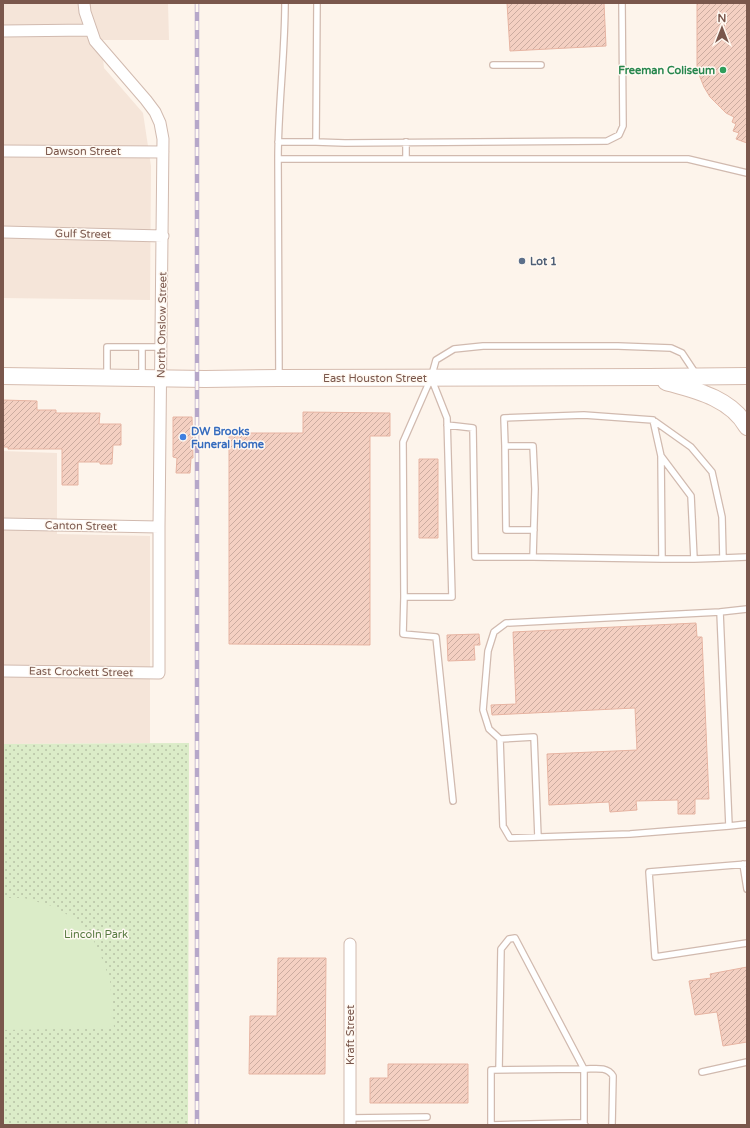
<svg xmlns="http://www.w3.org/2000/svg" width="750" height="1128" viewBox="0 0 750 1128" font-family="'Varela Round',sans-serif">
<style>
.residential{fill:#f5e5d9}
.grass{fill:url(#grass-dots)}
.garden{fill:#dbecc8}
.building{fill:url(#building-hatch);stroke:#e7b4a2}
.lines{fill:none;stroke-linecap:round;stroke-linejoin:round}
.lane-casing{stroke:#d1baaf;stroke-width:8}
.street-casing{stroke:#d1baaf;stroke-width:13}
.secondary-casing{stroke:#d6bcaf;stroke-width:18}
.lane{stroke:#fff;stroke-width:5.5}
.street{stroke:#fff;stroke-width:11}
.secondary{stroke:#fff;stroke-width:16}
.rail-casing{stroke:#b6a7c9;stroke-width:4.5}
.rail{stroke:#fff9f2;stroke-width:3;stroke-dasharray:9;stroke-linecap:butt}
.leisure-dot{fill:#2e9e5b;stroke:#fff9f2;stroke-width:1.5}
.service-dot{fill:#5c6f8a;stroke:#fff9f2;stroke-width:1.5}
.shop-dot{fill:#3f7fe0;stroke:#fff9f2;stroke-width:1.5}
.labels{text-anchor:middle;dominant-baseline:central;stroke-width:3;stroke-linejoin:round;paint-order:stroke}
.leisure-label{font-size:11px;font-weight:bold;fill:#27864d;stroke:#fff9f2;text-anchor:end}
.street-label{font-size:11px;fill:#7a574c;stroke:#fff9f2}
.service-label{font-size:11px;font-weight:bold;fill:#4e5e75;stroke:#fff9f2;text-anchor:start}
.shop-label{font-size:11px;font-weight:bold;fill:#366cbe;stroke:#fff9f2;text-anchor:start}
.park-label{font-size:11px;fill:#587a41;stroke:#fff9f2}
</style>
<defs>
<pattern id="grass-dots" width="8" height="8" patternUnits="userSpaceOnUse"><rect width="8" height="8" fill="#dbecc8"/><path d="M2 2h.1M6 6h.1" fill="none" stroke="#b7c2a5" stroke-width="1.8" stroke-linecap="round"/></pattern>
<pattern id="building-hatch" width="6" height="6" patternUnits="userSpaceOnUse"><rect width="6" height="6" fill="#f4d0c2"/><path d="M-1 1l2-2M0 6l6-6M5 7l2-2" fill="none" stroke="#cbaca0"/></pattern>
</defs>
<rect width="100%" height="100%" fill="#fdf4eb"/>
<!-- residential -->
<path class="residential" d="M3,3H168L169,40H101L104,68L143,113L151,166L150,300L3,298Z
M3,451L57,453V534L150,536V743L3,744Z"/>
<!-- grass -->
<path class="grass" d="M189,743L188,1125H3V744Z"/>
<!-- garden -->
<path class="garden" d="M3,898H24L52,906L75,919L93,939L101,956L110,980L114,1028L3,1030Z"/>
<!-- building -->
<path class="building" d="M507,3H604L606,46L510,51Z
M697,3H747V143L736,139L739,133L733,131L736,124L732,122L734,117L726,113L710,97L704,87L700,77L697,67Z
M3,400L37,401V410H56V413H100L99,424H121V445H113L112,464H100V462H78V485H62V449H8V447H3Z
M303,412L390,413V436H370V645L229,644V433H303Z
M173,417H192L193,458H191L190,473H176L177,458L173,457Z
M419,459H438V538H419Z
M696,623L697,637H702L709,799H695V814H678V800L636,801L637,810L610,812L609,802L549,805L547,754L637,750L635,708L492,715L491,705L516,704L513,632Z
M479,634L480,645H474L475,660L448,661L447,635Z
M278,958H326L325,1074H249L250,1016H277Z
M747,967V1042L723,1046L717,1012L695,1015L689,981L711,978L710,974Z
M388,1064H468V1103H370V1078H388Z"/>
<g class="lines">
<defs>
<path id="lane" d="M317,3L316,142L345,143L607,141L619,135L623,126L622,3
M493,65H541
M278,142H316
M406,142V159
M278,159C278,107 285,55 285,3
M107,375V347H161
M142,376V347
M279,378L278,159H688L747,173
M432,380L447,418L452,597H404L403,442L431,378L436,360L454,349L483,346H618L671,348L682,353L696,374
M447,425L473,428L475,557H533L535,489L533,446H505L506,530H534
M505,446L504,418L584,415L653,420L691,447L712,472L722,517L723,558L694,559L691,496L661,456L653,420
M661,456L662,559H694
M533,557L662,559
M723,558L747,557
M404,597L403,634L436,637L453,801
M747,609L720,612L729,826L747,824
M500,739L489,729L483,710L488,651L494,632L506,623L720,612
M538,837L534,737L500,739L503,826L510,838L630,834L729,826
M743,864L747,889
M747,864L649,872L655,957L747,943
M499,1070L501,949L509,939L515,938L584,1069C595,1069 607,1066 613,1076L612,1125
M702,1072L747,1062
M350,1118L427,1117
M584,1123V1069L491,1070V1125L574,1123H584L585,1125"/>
<path id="street" d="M3,31L90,30
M3,151L163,152
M3,232L163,236
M3,524L159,527
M3,671L159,673V527L163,139L160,123L155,112L146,100L95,41L85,12L84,3
M350,944V1125"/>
<path id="secondary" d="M3,376L205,379L279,378L649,377L747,376
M666,382C695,390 731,398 747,427"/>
</defs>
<!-- lane casing -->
<use href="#lane" class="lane-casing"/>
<!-- street casing -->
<use href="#street" class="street-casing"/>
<!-- secondary casing -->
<use href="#secondary" class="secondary-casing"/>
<!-- lane -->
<use href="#lane" class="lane"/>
<!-- street -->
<use href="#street" class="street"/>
<!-- secondary -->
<use href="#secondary" class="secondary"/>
<defs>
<path id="rail" d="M197,3V1125"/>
</defs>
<!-- rail casing -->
<use href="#rail" class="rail-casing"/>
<!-- rail -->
<use href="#rail" class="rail"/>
</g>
<!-- markers -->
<circle class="leisure-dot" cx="723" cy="70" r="4"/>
<circle class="service-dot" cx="522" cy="261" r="4"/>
<circle class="shop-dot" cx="183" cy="437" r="4"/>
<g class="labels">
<!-- leisure labels -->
<g class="leisure-label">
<text x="715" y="70">Freeman Coliseum</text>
</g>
<!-- street labels -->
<g class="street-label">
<text x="83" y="151">Dawson Street</text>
<text transform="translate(83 234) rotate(1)">Gulf Street</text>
<text transform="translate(162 325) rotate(-89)">North Onslow Street</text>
<text x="375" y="378">East Houston Street</text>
<text transform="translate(81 526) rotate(1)">Canton Street</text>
<text transform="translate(81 672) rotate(1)">East Crockett Street</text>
<text transform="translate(350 1035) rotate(-90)">Kraft Street</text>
</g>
<!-- service labels -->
<g class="service-label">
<text x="530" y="261">Lot 1</text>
</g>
<!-- shop labels -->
<g class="shop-label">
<text x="191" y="431">DW Brooks<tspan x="191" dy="13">Funeral Home</tspan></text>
</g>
<!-- park labels -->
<g class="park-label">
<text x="96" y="934">Lincoln Park</text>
</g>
</g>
<!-- border -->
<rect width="750" height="1128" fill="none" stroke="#7a574c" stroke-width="8"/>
<!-- north arrow -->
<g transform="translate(722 28)" stroke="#fff9f2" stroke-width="3" paint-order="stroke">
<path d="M0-3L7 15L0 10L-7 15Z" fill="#7a574c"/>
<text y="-6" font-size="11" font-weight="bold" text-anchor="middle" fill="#7a574c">N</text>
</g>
</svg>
